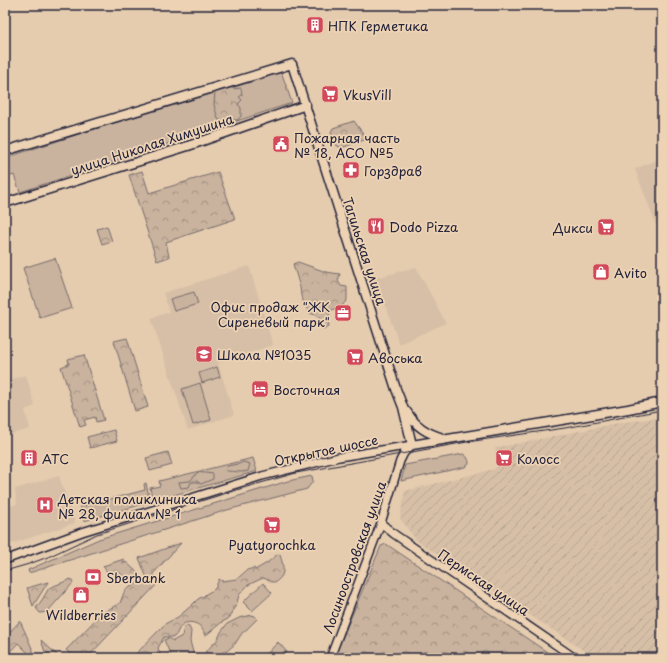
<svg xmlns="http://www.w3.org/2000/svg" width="667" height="663" viewBox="0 0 667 663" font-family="'Playpen Sans',sans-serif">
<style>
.built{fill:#d6bfa6}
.industrial{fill:url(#industrial-furrows)}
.green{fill:#c9b39e;stroke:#766a6c}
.forest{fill:url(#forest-crowns);stroke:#766a6c}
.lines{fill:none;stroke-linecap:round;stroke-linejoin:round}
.tertiary-casing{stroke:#22223b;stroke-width:10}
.secondary-casing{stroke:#22223b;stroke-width:11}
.tertiary{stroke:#edd3b4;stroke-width:7}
.secondary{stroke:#edd3b4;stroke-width:8}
.tram{stroke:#22223b;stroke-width:1}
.labels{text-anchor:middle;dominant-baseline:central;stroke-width:3.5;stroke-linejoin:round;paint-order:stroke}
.poi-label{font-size:13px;fill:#22223b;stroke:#edd3b4;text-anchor:start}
.street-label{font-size:13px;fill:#22223b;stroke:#edd3b4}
</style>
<defs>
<pattern id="industrial-furrows" width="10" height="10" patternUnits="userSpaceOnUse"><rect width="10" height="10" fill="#d6bfa6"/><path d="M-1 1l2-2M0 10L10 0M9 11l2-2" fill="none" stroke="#b7a490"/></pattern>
<pattern id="forest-crowns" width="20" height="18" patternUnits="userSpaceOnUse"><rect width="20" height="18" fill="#c9b39e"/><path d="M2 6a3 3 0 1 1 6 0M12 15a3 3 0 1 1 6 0" fill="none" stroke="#a39182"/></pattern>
</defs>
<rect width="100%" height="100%" fill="#e5ccaf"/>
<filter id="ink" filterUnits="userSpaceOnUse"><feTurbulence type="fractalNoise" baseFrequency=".025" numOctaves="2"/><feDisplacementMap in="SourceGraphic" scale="8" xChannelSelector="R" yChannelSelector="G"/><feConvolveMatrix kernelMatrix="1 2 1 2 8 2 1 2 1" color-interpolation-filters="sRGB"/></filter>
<g filter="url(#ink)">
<!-- built -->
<path class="built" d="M662,158V241L635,169Z
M249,266L273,345L218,363L234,415L188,430L151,318L169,312L163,293Z
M416,267L446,323L399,344L376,278Z
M26,375L35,406L25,410L30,429L5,436V381Z
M59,476L75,523L5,546V508L17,504L15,489Z"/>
<!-- industrial -->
<path class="industrial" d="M662,417V658H595L416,540L400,518L405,491L495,469L499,463L495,448L619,423Z"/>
<!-- green -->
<path class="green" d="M280,73L282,74L292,103L20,192L14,175L5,178V158L215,90Z
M55,258L72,308L40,318L23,268Z
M194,292L198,304L174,311L170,299Z
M217,367L220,377L202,383L199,373Z
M200,383L211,420L193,425L182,389Z
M463,454C467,456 469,459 469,464L465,467L401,481L405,465Z
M253,458L257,471L153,501L150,488L160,486L159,481Z
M312,476L313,481L307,489L227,510L29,573L28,570L99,539L288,481Z
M146,483L150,502L84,521L80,507L145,490L144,484Z
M263,583L272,593L252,611L243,602Z
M188,625L191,631L190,641L194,656L189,658H170L171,656L164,640L169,638L173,641L182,636L184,627Z"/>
<!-- forest -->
<path class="forest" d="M231,86L233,89L241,88L242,95L239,97L242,100L238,104L241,108V116L238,120H230L223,122L218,119L214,105L215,90Z
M354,121L367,139L341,148L336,145L331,132L333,128Z
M142,171L149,193L218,172L235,219L166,242L169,257L157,261L129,175Z
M107,226L112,241L102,244L97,229Z
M298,262L326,272L340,274L338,281L341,286L347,287V300L340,308L334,309L330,311L328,321L329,326L323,329L319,324V317L316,315L309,313L301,296L300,287L293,264Z
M127,338L148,407L135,411L114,341Z
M84,355L104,420L96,422L95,417L84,420L86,425L80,427L61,367L69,364L68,359Z
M114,430L117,441L90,448L87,437Z
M168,452L172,465L150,471L146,458Z
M243,462L250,464L248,471C242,473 233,471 226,471L227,466L239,464Z
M198,472L213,474V479L201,484L198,482H191L189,487L181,488L179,482L190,481Z
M181,543L153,574L160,581L87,658H75L66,650L102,613L120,603L125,590L147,578L139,558Z
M386,544L556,658H334L381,546Z
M278,554L280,555C283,564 286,574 278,580C276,582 276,582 272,582C269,581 267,579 263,578L248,585L239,595L236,606L234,608L228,619L222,622L205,636C204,633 203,630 201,627C196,622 186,620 181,626C178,629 178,634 174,637H164L158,648L161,658H132L165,624L178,617L191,606L198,599L204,596L206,594L215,589L219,579L222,581L237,579L247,570L254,568L255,570L267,563Z
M124,559V564L126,562L139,574L131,583L118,571L113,578L109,575L103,566Z
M71,579L73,583L47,612L40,613L36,608L42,600L49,588Z
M48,582L33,606L27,588Z
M252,615L255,616L257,619L247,629L242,633L235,644L219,658H200L218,639L221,632L227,624L239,618Z
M20,621L25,632L34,653L31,656L18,643L5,657V637Z
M41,640L60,658H47Z
M278,642L287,652L282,658H263Z"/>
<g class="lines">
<defs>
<path id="tertiary" d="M381,523L394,534L575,658
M5,560L82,532L262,476L339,457L412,445
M330,658L381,523L400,461L404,453L412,445"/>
<path id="secondary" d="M5,151L292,64L396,389L403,407L412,445L628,409L662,402
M5,203L188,146L306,105
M407,412C416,427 427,433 443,438"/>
</defs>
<!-- tertiary casing -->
<use href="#tertiary" class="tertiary-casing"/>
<!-- secondary casing -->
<use href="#secondary" class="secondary-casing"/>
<!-- tertiary -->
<use href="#tertiary" class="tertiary"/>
<!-- secondary -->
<use href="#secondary" class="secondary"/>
<!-- tram -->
<path class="tram" d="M5,571L29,564L48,557L97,534L204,500L243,488L296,473L467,442L565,428L662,410"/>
</g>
</g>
<!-- icons -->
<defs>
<symbol id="building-square" viewBox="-11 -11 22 22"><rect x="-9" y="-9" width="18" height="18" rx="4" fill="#d1495b" stroke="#edd3b4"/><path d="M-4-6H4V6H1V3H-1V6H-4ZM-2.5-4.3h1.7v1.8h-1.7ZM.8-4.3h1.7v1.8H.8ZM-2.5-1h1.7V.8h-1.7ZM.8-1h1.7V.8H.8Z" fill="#fff"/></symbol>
<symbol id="supermarket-square" viewBox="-11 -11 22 22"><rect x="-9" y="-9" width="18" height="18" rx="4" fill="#d1495b" stroke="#edd3b4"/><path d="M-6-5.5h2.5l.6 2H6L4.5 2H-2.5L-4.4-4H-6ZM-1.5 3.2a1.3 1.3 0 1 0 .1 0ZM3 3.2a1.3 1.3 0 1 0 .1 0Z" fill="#fff"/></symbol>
<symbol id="civic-square" viewBox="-11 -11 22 22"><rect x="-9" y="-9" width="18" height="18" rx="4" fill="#d1495b" stroke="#edd3b4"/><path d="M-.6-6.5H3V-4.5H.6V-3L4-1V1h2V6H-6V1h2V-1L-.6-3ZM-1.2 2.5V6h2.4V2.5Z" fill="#fff"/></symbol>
<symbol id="pharmacy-square" viewBox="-11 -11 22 22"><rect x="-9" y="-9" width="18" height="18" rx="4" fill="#d1495b" stroke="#edd3b4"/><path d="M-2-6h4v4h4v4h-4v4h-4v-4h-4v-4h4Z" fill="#fff"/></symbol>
<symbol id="restaurant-square" viewBox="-11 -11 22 22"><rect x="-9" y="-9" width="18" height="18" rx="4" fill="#d1495b" stroke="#edd3b4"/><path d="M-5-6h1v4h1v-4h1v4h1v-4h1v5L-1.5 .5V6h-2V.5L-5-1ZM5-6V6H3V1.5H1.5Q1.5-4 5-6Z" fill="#fff"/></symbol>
<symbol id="shop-square" viewBox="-11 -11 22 22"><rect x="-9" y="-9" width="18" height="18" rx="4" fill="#d1495b" stroke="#edd3b4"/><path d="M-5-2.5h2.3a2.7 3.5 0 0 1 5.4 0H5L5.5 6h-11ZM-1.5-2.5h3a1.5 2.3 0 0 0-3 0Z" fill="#fff"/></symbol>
<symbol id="office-square" viewBox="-11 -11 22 22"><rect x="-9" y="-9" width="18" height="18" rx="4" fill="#d1495b" stroke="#edd3b4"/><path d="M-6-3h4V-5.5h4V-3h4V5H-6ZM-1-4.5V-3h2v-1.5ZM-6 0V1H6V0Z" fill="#fff"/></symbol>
<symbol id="school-square" viewBox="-11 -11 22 22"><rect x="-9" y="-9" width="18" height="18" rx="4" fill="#d1495b" stroke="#edd3b4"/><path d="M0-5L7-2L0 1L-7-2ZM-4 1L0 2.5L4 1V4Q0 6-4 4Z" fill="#fff"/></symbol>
<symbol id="hotel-square" viewBox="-11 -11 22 22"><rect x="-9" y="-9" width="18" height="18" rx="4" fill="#d1495b" stroke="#edd3b4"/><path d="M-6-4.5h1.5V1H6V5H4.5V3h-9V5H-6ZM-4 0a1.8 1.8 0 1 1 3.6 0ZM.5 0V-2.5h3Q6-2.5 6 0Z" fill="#fff"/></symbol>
<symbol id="hospital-square" viewBox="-11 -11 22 22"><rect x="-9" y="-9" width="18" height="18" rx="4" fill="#d1495b" stroke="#edd3b4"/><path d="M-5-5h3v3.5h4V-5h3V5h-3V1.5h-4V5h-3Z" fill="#fff"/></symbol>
<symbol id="bank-square" viewBox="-11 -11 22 22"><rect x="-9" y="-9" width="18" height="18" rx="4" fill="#d1495b" stroke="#edd3b4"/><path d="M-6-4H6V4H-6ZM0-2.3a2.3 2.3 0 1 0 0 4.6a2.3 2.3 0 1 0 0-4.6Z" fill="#fff"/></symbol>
</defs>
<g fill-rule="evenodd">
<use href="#building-square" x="305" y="15" width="20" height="20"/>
<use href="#supermarket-square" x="320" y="84" width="20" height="20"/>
<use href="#civic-square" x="271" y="134" width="20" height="20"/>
<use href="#pharmacy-square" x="341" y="160" width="20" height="20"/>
<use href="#restaurant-square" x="366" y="216" width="20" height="20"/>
<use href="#supermarket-square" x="596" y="217" width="20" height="20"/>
<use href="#shop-square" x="591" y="262" width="20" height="20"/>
<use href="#office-square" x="333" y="303" width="20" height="20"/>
<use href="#school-square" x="194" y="344" width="20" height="20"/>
<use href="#supermarket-square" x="345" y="347" width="20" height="20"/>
<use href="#hotel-square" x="250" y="379" width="20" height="20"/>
<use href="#building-square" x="19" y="448" width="20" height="20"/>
<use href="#supermarket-square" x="494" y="448" width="20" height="20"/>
<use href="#hospital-square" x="35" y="495" width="20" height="20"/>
<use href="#supermarket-square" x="262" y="515" width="20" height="20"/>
<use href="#bank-square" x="83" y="567" width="20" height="20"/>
<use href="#shop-square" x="71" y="585" width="20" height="20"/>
</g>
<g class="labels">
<!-- poi labels -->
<g class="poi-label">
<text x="328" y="25">НПК Герметика</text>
<text x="343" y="94">VkusVill</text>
<text x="294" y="137">Пожарная часть<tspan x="294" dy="15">№ 18, АСО №5</tspan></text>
<text x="364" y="170">Горздрав</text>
<text x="389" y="226">Dodo Pizza</text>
<text x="593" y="227" text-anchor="end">Дикси</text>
<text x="614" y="272">Avito</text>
<text x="330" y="306" text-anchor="end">Офис продаж "ЖК<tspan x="330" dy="15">Сиреневый парк"</tspan></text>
<text x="217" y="354">Школа №1035</text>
<text x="368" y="357">Авоська</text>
<text x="273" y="389">Восточная</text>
<text x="42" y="458">АТС</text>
<text x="517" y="458">Колосс</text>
<text x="58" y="498">Детская поликлиника<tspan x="58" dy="15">№ 28, филиал № 1</tspan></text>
<text x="272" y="544" text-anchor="middle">Pyatyorochka</text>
<text x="106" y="577">Sberbank</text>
<text x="81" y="614" text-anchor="middle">Wildberries</text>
</g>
<!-- street labels -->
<g class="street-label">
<text transform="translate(152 144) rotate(-18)">улица Николая Химушина</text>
<text transform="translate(365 251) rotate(72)">Тагильская улица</text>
<text transform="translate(326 450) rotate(-12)">Открытое шоссе</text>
<text transform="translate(354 557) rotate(-70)">Лосиноостровская улица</text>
<text transform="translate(484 582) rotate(34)">Пермская улица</text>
</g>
</g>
<!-- margin -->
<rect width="667" height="663" fill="none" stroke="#edd3b4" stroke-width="20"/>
<rect x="10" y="10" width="647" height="643" fill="none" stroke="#22223b" stroke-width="1.5" filter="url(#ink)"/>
</svg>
